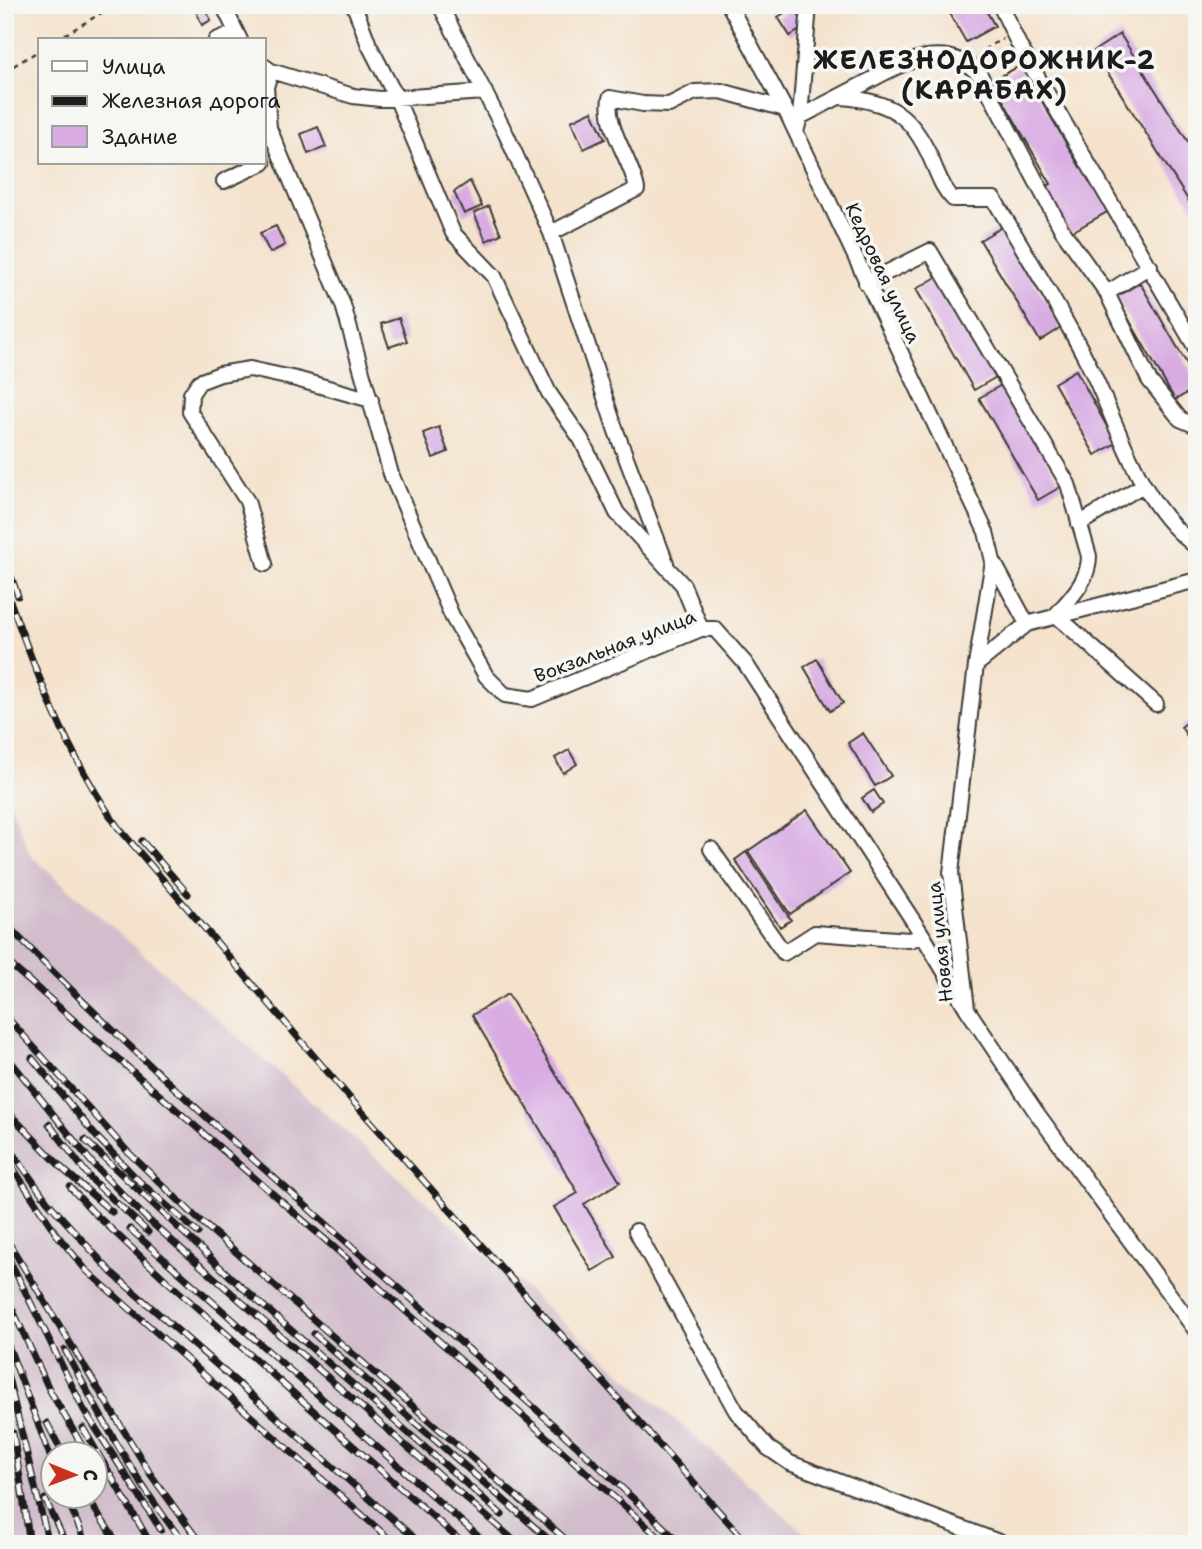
<svg xmlns="http://www.w3.org/2000/svg" width="1202" height="1549" viewBox="0 0 1202 1549" font-family="'Shantell Sans',sans-serif">
<style>
.railway{fill:#d1bdcc;fill-rule:evenodd}
.building{fill:#d8ace3}
.lines{fill:none;stroke-linecap:round;stroke-linejoin:round}
.minor-casing{stroke:#3c3a36;stroke-width:18}
.path{stroke:#3c3a36;stroke-width:2.5;stroke-dasharray:5 5;stroke-linecap:butt}
.minor{stroke:#fff;stroke-width:14}
.rail-casing{stroke:#1c1c1c;stroke-width:7}
.rail{stroke:#f6f6f2;stroke-width:4.5;stroke-dasharray:13;stroke-linecap:butt}
.labels{text-anchor:middle;dominant-baseline:central;stroke-width:7;stroke-linejoin:round;paint-order:stroke}
.street-label{font-size:19px;fill:#1c1c1c;stroke:#f6f6f2}
.district-label{font-size:26px;font-weight:bold;letter-spacing:2px;fill:#1c1c1c;stroke:#f6f6f2}
</style>
<rect width="100%" height="100%" fill="#f6f6f2"/>
<filter id="ink" filterUnits="userSpaceOnUse"><feTurbulence type="fractalNoise" baseFrequency=".0143" numOctaves="2"/><feDisplacementMap in="SourceGraphic" scale="14" xChannelSelector="R" yChannelSelector="G"/><feConvolveMatrix kernelMatrix="1 2 1 2 8 2 1 2 1" color-interpolation-filters="sRGB"/></filter>
<filter id="wash" filterUnits="userSpaceOnUse"><feTurbulence type="fractalNoise" baseFrequency=".00686" numOctaves="4" result="noise"/><feDisplacementMap in="SourceGraphic" scale="28" xChannelSelector="R" yChannelSelector="G"/><feGaussianBlur stdDeviation="1.57" result="paint"/><feColorMatrix in="noise" values="0 0 0 0 0 0 0 0 0 0 0 0 0 0 0 0 0 1.4 0 .05"/><feComposite in="paint" operator="in"/></filter>
<g filter="url(#wash)">
<rect width="100%" height="100%" fill="#f4e2cc"/>
<!-- railway -->
<path class="railway" d="M5,788L30,855L817,1544H5ZM52,1454H94V1496H52Z"/>
<g id="blocks">
<!-- building -->
<path class="building" d="M945,5H983L995,26L966,42Z
M204,7L211,20L202,25L196,11Z
M794,7L806,26L790,36L778,17Z
M1120,34L1197,156V214L1094,51Z
M1021,65L1080,167L1088,162L1114,208L1070,233L1043,188L1051,184L992,81Z
M592,111L605,139L584,149L571,121Z
M318,127L326,147L308,154L301,134Z
M470,181L482,206L464,214L454,192Z
M489,206L501,234L486,241L474,213Z
M276,226L285,245L270,253L260,233Z
M1002,227L1061,328L1040,341L980,240Z
M940,275L998,376L974,390L916,289Z
M1140,283L1197,381V387L1175,400L1116,297Z
M399,318L407,341L389,347L381,324Z
M1076,370L1116,443L1095,455L1054,383Z
M1003,384L1062,486L1038,500L979,398Z
M439,427L448,452L433,458L423,433Z
M817,659L843,703L830,711L804,667Z
M1197,715V735L1190,740L1181,727Z
M863,733L891,776L875,786L848,743Z
M569,750L577,764L563,773L555,758Z
M874,790L883,804L871,812L862,798Z
M807,810L850,873L790,914L748,851Z
M746,852L791,920L780,927L735,860Z
M508,994L620,1182L584,1204L616,1257L592,1271L554,1207L578,1193L472,1015Z"/>
</g>
</g>
<g filter="url(#ink)">
<use href="#blocks" fill-opacity="0" stroke="#3c3a36" stroke-width="2"/>
<g class="lines">
<defs>
<path id="minor" d="M223,5L240,40
M354,5L369,45L396,97L453,233L494,276L549,393L581,439L617,513L683,585L701,629
M440,5L506,134L551,233L616,431L666,563
M729,5L785,109L986,532L993,561L1027,624
M1000,5L1020,47L1197,350
M216,40L236,32
M264,66L271,71L266,87L269,128L343,305L391,474L452,616L486,676L505,695L532,699L701,629H715L745,663L923,936L967,1009
M271,71L353,96L380,99L485,92
M841,97C890,101 912,114 932,161C938,174 942,188 953,199H994C1025,253 1059,306 1087,361C1119,424 1137,504 1197,547
M800,117L809,5
M796,132L800,117C822,105 845,94 867,82C904,62 945,39 980,75L1062,230L1107,293L1149,380L1180,419L1192,424L1197,420
M224,181L263,163
M551,233L637,189C631,158 605,129 610,98L643,104L669,105L695,92L721,91L785,109
M866,283L930,251L1068,484L1089,556C1089,581 1071,597 1056,615L1156,704
M1107,293L1150,266
M1079,524L1143,485
M993,561L976,665L951,873L967,1009L1036,1112L1197,1332
M265,564L247,501L190,412L191,394L199,382L220,374L250,369L296,379L371,400
M976,665L1027,624L1197,580
M711,849L784,953L815,933L910,940L923,936
M636,1231L736,1411L768,1448L790,1463L1004,1544"/>
</defs>
<!-- minor casing -->
<use href="#minor" class="minor-casing"/>
<!-- path -->
<path class="path" d="M56,40L115,5
M978,58L989,46L1003,39
M5,71L40,50"/>
<!-- minor -->
<use href="#minor" class="minor"/>
<defs>
<path id="rail" d="M5,559L18,596
M5,587C36,673 65,750 117,826L349,1097L748,1544
M142,841L188,894
M5,923C218,1144 461,1331 681,1544
M5,960L345,1257L661,1539
M5,1015L128,1152L197,1218L571,1544
M5,1054L93,1164L145,1217L518,1544
M32,1058L95,1135L138,1180L198,1233
M5,1109L64,1170L112,1212
M49,1124L91,1179L148,1232
M85,1140L235,1281L502,1515
M5,1142L47,1201L111,1272L421,1544
M9,1162L57,1235L86,1270L395,1544
M70,1187L93,1212L168,1282L464,1544
M130,1229L487,1544
M7,1240L151,1475L201,1544
M6,1253L84,1410L161,1530
M5,1293L49,1389L87,1454
M314,1334L554,1544
M5,1337L52,1461
M65,1350C101,1417 137,1485 185,1544
M5,1365L49,1544
M47,1423L63,1454
M83,1428L151,1544
M13,1433L30,1544
M66,1496L86,1544
M86,1496L118,1544
M45,1499L66,1544"/>
</defs>
<!-- rail casing -->
<use href="#rail" class="rail-casing"/>
<!-- rail -->
<use href="#rail" class="rail"/>
</g>
</g>
<g class="labels">
<!-- street labels -->
<g class="street-label">
<text transform="translate(883 273) rotate(65)">Кедровая улица</text>
<text transform="translate(615 646) rotate(-21)">Вокзальная улица</text>
<text transform="translate(940 942) rotate(-96)">Новая улица</text>
</g>
<!-- district labels -->
<g class="district-label">
<text x="985" y="59">ЖЕЛЕЗНОДОРОЖНИК-2<tspan x="985" dy="30">(КАРАБАХ)</tspan></text>
</g>
</g>
<!-- margin -->
<rect width="1202" height="1549" fill="none" stroke="#f6f6f2" stroke-width="28"/>
<!-- legend -->
<rect x="38" y="38" width="228" height="126" fill="#f6f6f2" stroke="#9f9f9c" stroke-width="2"/>
<rect x="52" y="61" width="35" height="10" fill="#ffffff" stroke="#9f9f9c" stroke-width="2"/>
<text x="102" y="74" font-size="21" fill="#1c1c1c">Улица</text>
<rect x="52" y="96" width="35" height="10" fill="#1c1c1c" stroke="#9f9f9c" stroke-width="2"/>
<text x="102" y="108" font-size="21" fill="#1c1c1c">Железная дорога</text>
<rect x="52" y="126" width="35" height="21" fill="#d8ace3" stroke="#9f9f9c" stroke-width="2"/>
<text x="102" y="144" font-size="21" fill="#1c1c1c">Здание</text>
<!-- north arrow -->
<g transform="translate(74 1475) rotate(91)"><circle r="33" fill="#f6f6f2" stroke="#9f9f9c" stroke-width="2"/>
<path d="M0-5L12 26L0 18L-12 26Z" fill="#c8321e"/>
<text y="-10" font-size="19" font-weight="bold" text-anchor="middle" fill="#1c1c1c">С</text>
</g>
</svg>
